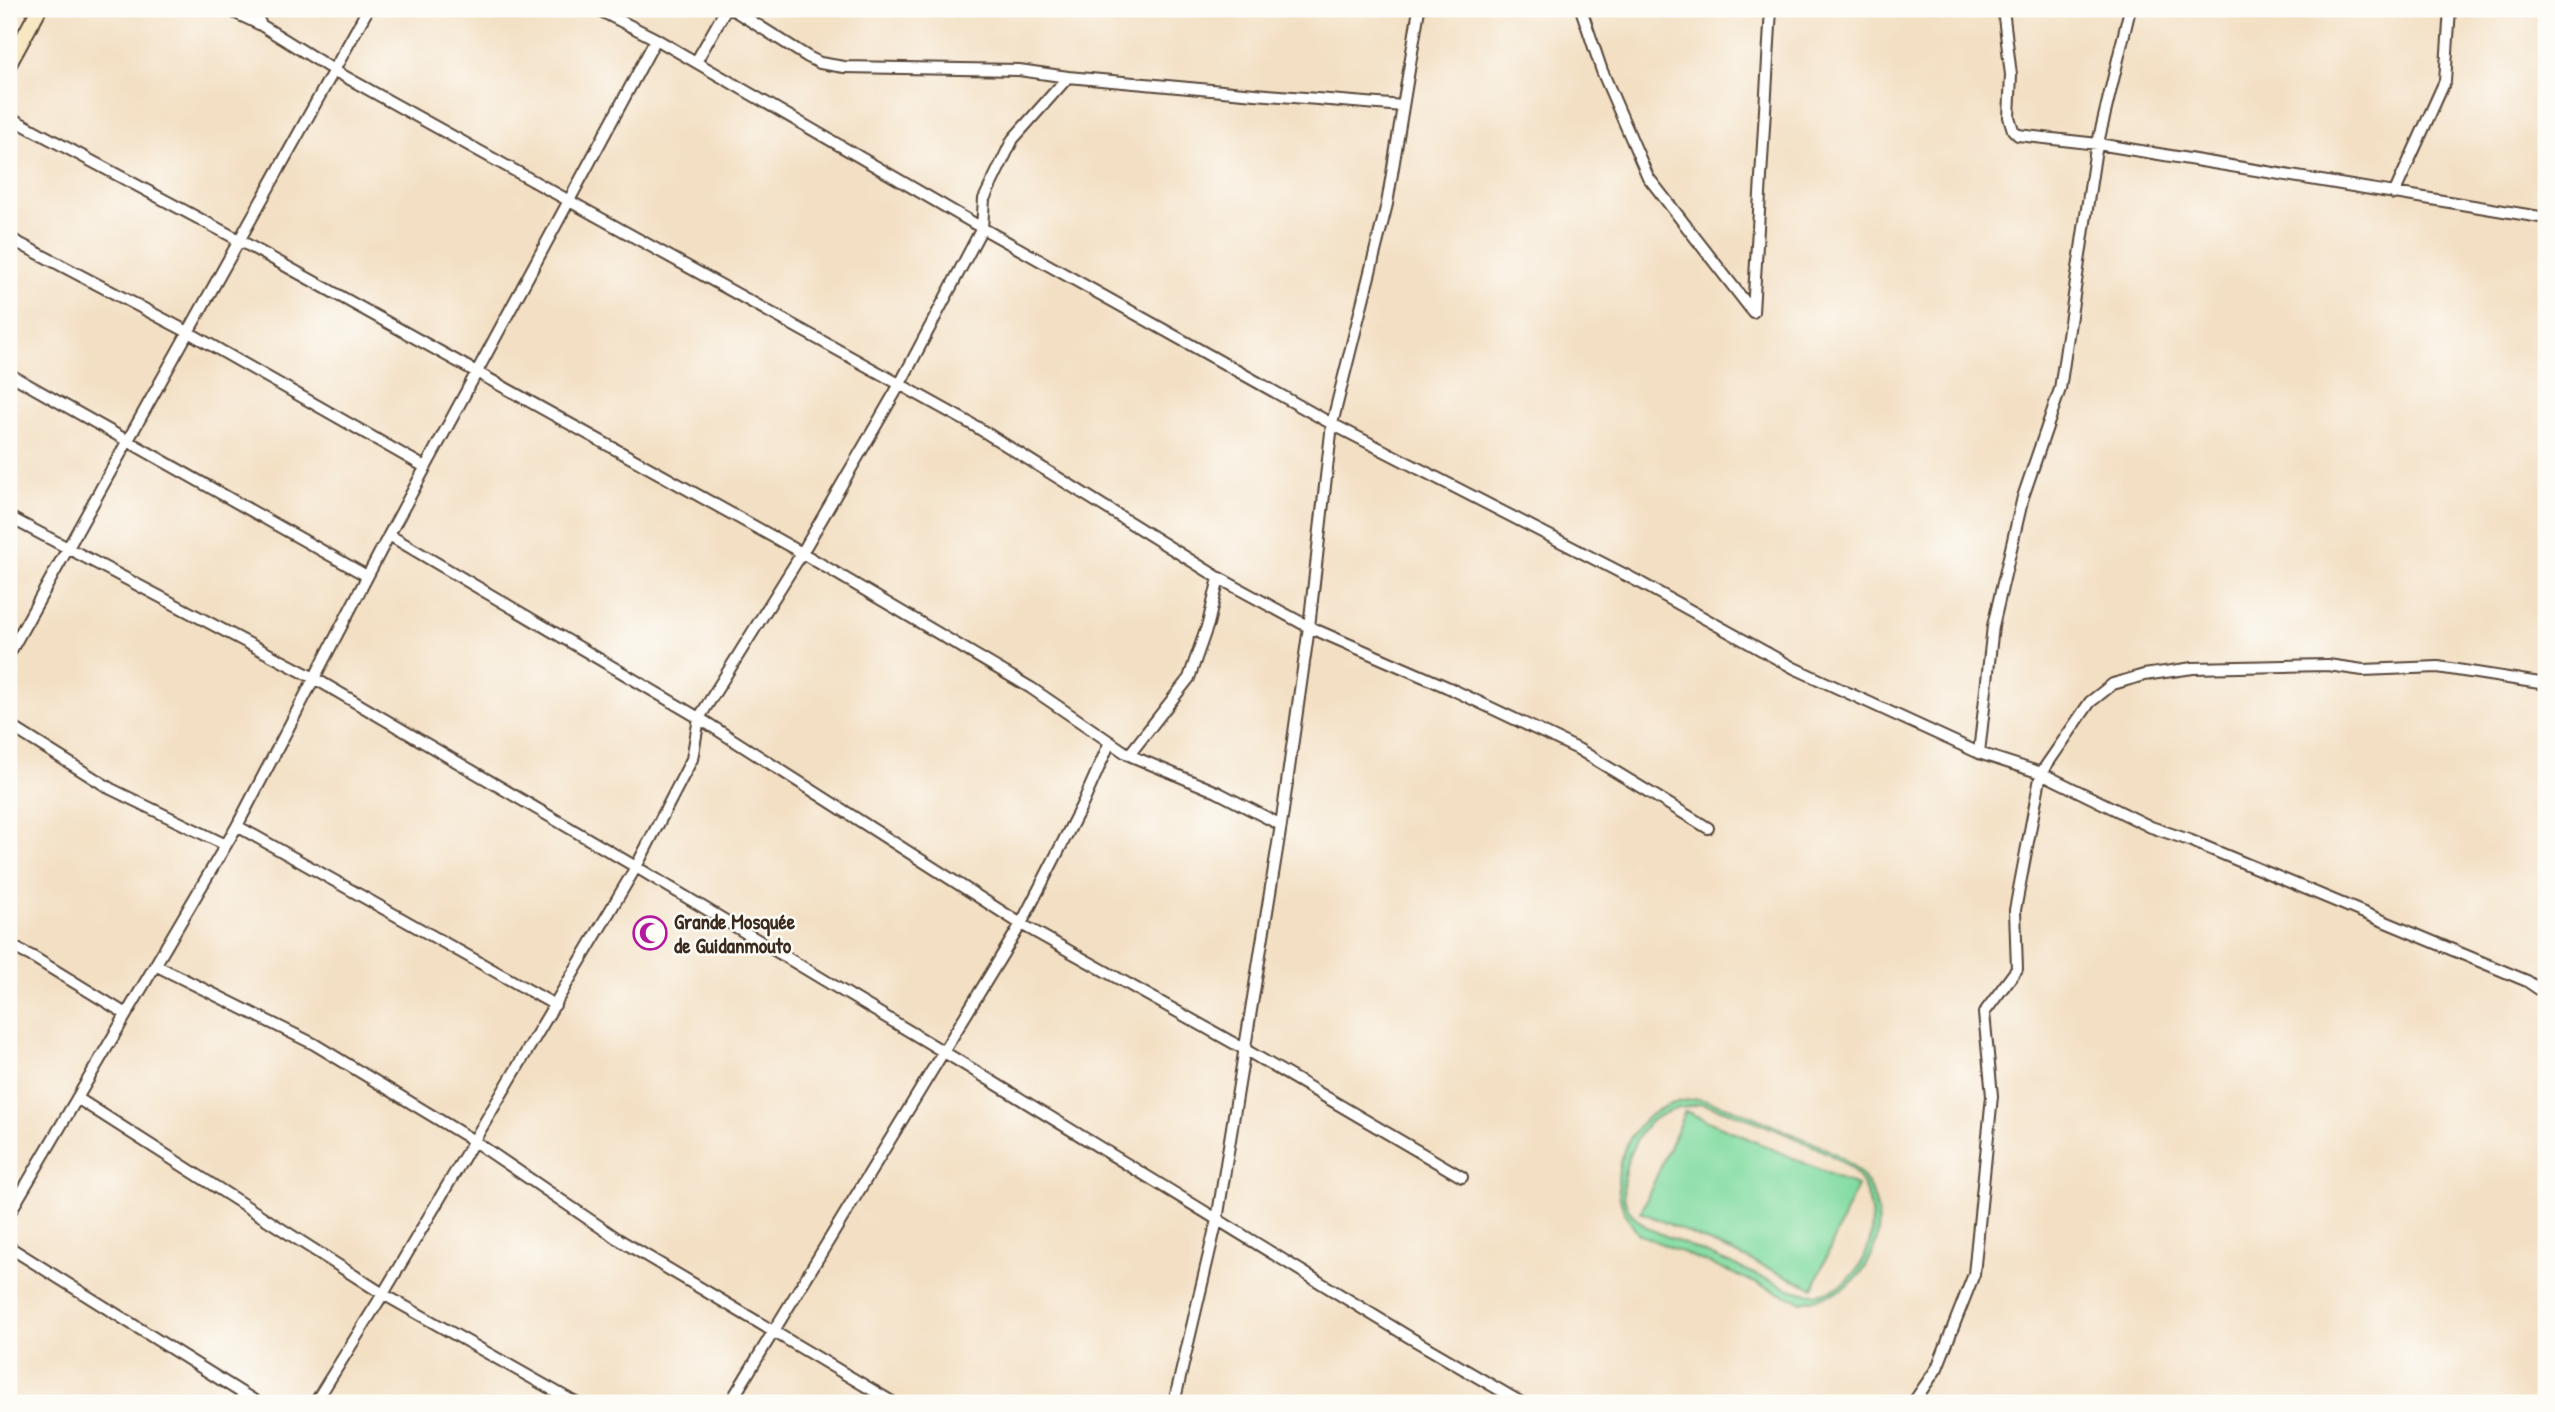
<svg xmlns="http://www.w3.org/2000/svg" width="2555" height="1412" viewBox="0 0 2555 1412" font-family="'Patrick Hand',sans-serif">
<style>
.green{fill:#81dba0;stroke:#5e825f;stroke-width:2;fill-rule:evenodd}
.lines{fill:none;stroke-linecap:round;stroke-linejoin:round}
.street-casing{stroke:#574537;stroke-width:14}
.secondary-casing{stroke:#574537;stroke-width:18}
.street{stroke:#fff;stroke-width:10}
.secondary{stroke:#f7e8c3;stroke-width:14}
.labels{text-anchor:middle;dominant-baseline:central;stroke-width:5;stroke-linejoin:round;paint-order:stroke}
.poi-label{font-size:21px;font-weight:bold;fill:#3b2a1e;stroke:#fdfcf7;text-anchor:start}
</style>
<rect width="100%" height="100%" fill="#fdfcf7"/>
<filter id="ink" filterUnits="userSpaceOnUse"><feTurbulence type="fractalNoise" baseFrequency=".0143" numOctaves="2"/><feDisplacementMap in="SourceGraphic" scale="14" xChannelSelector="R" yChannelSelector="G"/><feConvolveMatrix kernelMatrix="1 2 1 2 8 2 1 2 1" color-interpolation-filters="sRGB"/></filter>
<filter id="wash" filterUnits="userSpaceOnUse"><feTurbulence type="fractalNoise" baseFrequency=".00686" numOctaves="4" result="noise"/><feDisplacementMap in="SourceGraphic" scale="28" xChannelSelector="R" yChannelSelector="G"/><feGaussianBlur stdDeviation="1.57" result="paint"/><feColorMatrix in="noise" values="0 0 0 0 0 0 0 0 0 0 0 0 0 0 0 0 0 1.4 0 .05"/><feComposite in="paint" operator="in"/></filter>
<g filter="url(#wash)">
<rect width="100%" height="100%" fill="#f3dfc3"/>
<!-- green -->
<path class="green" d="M1698,1099C1729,1105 1755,1117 1783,1130C1821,1146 1863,1159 1875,1202C1881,1220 1879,1237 1872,1254C1859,1286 1834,1296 1801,1302L1638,1234C1634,1227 1627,1219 1624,1211C1607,1169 1629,1119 1671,1104C1680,1101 1690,1100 1698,1099ZM1701,1104C1731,1110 1831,1149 1852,1170C1886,1206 1876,1279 1823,1293C1811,1296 1798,1292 1787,1288L1647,1228C1642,1223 1636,1218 1631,1213C1612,1188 1631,1136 1654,1119C1669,1109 1684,1107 1701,1104Z
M1685,1111L1857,1186L1813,1288L1641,1212Z"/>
</g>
<g filter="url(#ink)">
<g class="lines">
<defs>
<path id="street" d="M227,9L261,25L335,71L975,426L1219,578L1309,627L1447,687L1578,749L1708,828
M253,9L261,25
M597,9L656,39L982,228L1332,424L1641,583L1794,668L1979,753L2041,773L2151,827L2189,840L2527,981L2546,994
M732,9L808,57L820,63L844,67L1019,70L1068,77L1255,94L1403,106
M1581,9L1602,71L1648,177L1753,312
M2003,9L2011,75L2009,117L2013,130L2018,135L2098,144L2546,218
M696,62L726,9
M9,117L239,240L802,553L1031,688L1129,755L1217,792L1281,825
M2394,194L2445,81L2450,9
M9,238L188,332L425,467
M1753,312L1771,9
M9,374L367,576
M9,517L314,678L636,867L944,1052L1409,1337L1522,1403
M389,535L699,718L1021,924L1244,1049L1462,1177
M9,654L368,9
M9,725L111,789L226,845
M1979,753L1993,626L2023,497L2060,389L2095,155L2130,9
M1129,755L1189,678L1208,624L1219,578
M237,826L555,1005
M9,945L33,957L126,1014
M155,965L314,1044L474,1141L618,1239L894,1403
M77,1098L383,1294L576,1403
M9,1214L237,826L389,535L656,39
M9,1247L258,1403
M315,1403L383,1294L636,867L692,759L699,718L802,553L900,384L982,228L984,199L1013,139L1068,77
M730,1403L1021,924L1083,803L1110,742
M1174,1403L1217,1220L1281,825L1309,627L1332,424L1387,204L1419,9
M1913,1403L1937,1368L1974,1274L1992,1096L1984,1013L2017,969L2015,910L2041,773L2090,702L2113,684L2144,675L2193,668L2328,665L2363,670L2438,667L2546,684"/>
<path id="secondary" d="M9,64L39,9"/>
</defs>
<!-- street casing -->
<use href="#street" class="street-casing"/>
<!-- secondary casing -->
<use href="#secondary" class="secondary-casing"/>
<!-- street -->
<use href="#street" class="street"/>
<!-- secondary -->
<use href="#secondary" class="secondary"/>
</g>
</g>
<!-- icons -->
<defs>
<symbol id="mosque-ring" viewBox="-11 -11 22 22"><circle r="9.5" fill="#fdfcf7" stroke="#b5179e" stroke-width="1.5"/><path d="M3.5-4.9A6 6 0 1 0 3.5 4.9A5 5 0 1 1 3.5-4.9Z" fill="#b5179e"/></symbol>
</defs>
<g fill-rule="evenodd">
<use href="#mosque-ring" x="631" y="914" width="38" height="38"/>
</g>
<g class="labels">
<!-- poi labels -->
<g class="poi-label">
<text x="674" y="921">Grande Mosquée<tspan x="674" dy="24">de Guidanmouto</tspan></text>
</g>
</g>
<!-- margin -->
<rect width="2555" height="1412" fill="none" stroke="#fdfcf7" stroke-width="35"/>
</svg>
